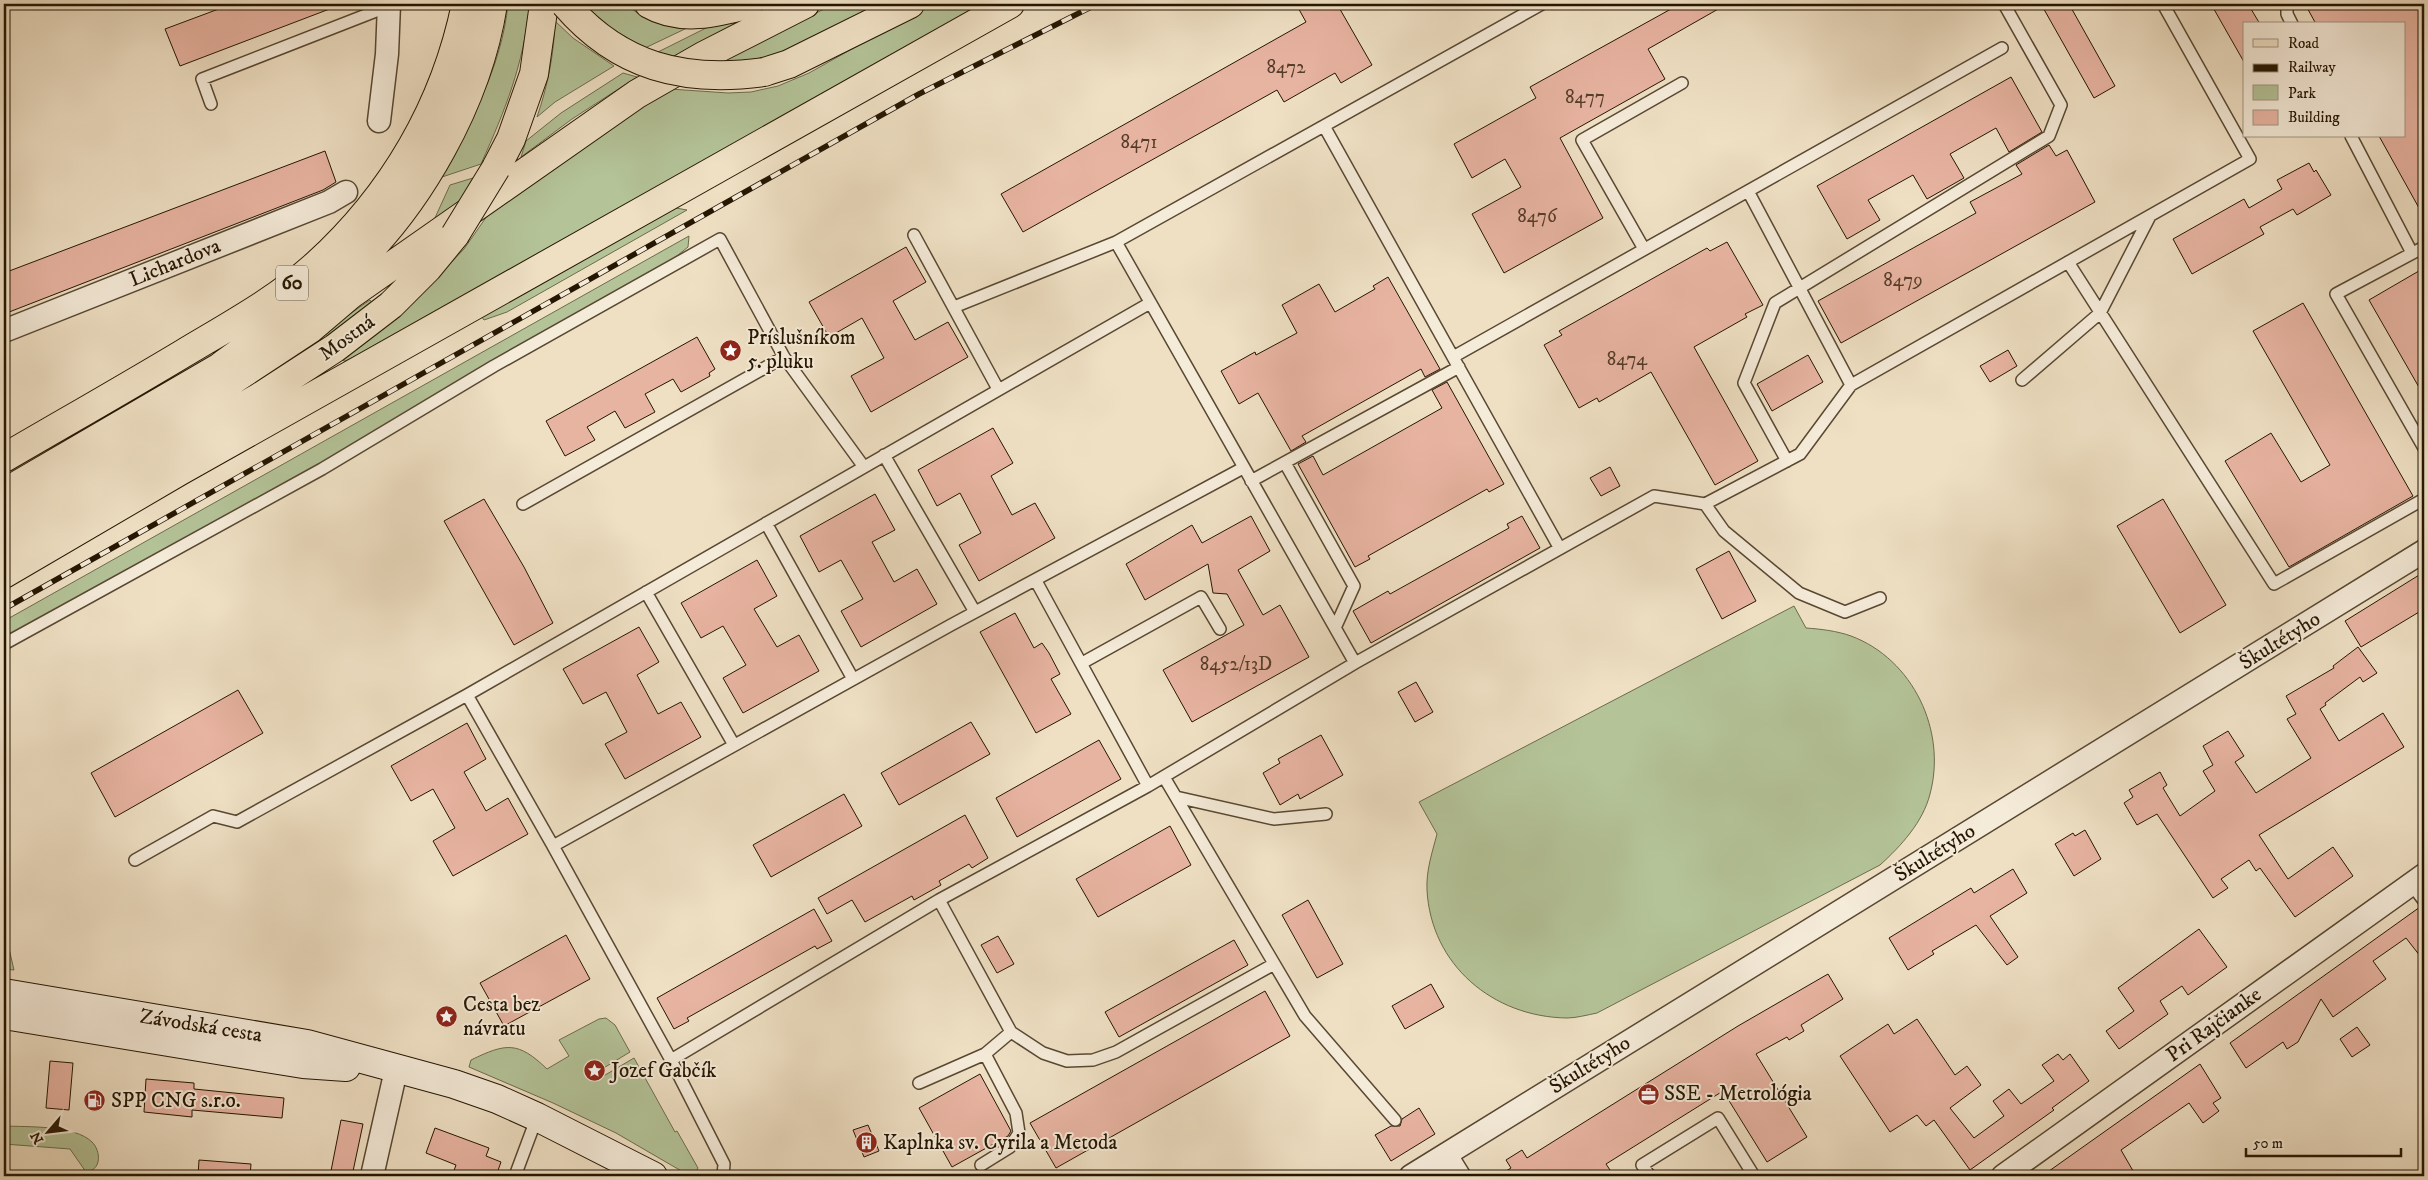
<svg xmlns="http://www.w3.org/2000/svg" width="2428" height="1180" viewBox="0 0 2428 1180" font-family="'IM FELL DW Pica',serif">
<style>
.green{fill:#b4c398;stroke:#6c6c4d}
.building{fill:#e8b4a2;stroke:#251602}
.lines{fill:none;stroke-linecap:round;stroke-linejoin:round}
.lane-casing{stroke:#584832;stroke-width:14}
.street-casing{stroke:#584832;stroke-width:25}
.secondary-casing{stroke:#251602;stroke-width:30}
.primary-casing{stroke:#251602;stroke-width:30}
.lane{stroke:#f5ebd9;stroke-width:11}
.street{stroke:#f5ebd9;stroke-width:22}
.secondary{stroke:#f5ebd9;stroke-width:28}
.primary{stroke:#efe0c4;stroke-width:28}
.rail-casing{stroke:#251602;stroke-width:5.5}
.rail{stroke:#f5ebd9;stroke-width:4;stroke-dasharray:11;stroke-linecap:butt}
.primary-bridge-casing{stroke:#251602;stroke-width:30;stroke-linecap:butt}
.primary-bridge{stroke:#efe0c4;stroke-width:28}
.labels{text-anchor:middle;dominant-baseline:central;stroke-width:4;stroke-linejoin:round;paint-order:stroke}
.number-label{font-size:19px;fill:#563e2a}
.shield{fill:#f5ebd9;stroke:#635642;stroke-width:1}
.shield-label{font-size:20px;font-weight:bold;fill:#251602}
.street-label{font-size:21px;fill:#251602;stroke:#f5ebd9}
.poi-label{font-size:21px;fill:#251602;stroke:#f5ebd9;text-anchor:start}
</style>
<rect width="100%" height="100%" fill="#efe0c4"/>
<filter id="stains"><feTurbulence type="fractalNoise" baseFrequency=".004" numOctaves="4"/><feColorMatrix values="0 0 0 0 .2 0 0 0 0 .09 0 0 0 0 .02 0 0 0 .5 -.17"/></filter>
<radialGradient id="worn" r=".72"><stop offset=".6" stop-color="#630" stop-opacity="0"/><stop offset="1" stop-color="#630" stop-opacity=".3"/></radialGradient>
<!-- green -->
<path class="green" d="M508,4H530C523,66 506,108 481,164L442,177C470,123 502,66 508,4Z
M583,4H626C642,19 665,28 687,28L645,48L612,29Z
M834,4H886C841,25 795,54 746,62C737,64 727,62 718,62Z
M932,4H983L372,349L345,361L340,360L399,317L464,249L487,216L563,159L670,89L728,93L751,92L778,86L809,73Z
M745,19L673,57L658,52L706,28Z
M555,21L573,38L614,66L555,102L537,117C548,85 554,54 555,21Z
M623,73L637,77L572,119L521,157L526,141L561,113Z
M473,178L459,203L434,220L450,185Z
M676,208L687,210L507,312L484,320L481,316L668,210Z
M689,236L688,247L668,263L368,438L4,638V621Z
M370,300L372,303L347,324L237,396L234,394Z
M1794,606L1806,628C1821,629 1837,631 1851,636C1913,659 1947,731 1930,794C1923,822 1901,846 1880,865L1597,1013C1587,1015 1576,1018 1567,1018C1493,1017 1431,965 1427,890C1426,871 1432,853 1437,834L1419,802Z
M4,927L14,970L4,969Z
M606,1018L615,1025L630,1052L602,1069L600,1065L589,1072L595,1081L634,1058L675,1132L677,1131L698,1168L694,1176H690L616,1133L553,1103L469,1067L471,1060C506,1043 518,1041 547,1069L569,1056L559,1040L599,1019Z
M4,1126C27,1127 75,1125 92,1142C101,1151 102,1170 86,1172L70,1149L4,1144Z"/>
<!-- building -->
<path class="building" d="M232,4H340V5L180,66L165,29Z
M1296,4H1337L1372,65L1341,83L1335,73L1284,102L1277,90L1023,232L1001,194L1306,22Z
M1680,4H1727L1648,49L1665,79L1560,138L1603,218L1504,273L1472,214L1521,187L1505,159L1472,178L1454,144L1536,98L1530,87Z
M2041,4H2069L2115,86L2094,98Z
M2211,4H2248L2260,24H2244V62Z
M2305,4H2416L2424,18V217L2379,136H2404V24H2316Z
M2011,77L2042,132L2009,152L1996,128L1950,154L1964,178L1927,199L1913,175L1868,200L1880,220L1847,239L1817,186Z
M2049,145L2056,156L2067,150L2095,202L1841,343L1818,301L1976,213L1970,202L2022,174L2016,165Z
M325,151L336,182L323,190L4,314V273Z
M2309,163L2314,172L2316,170L2331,195L2297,215L2293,209L2260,227L2264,234L2192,274L2173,239L2244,199L2249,208L2282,189L2277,180Z
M1727,242L1763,305L1745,314L1747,317L1694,347L1758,461L1715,485L1651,372L1599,402L1597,398L1579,408L1544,345L1562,335L1559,331L1707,248L1710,251Z
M906,247L926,282L893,301L915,340L948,322L968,357L871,412L851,376L884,358L862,318L829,337L809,302Z
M2424,268V396L2369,300Z
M1388,277L1440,369L1425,377L1421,369L1302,436L1306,442L1291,451L1258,393L1239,404L1221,371L1255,352L1256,355L1297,333L1282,305L1319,284L1335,312L1375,289L1373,286Z
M2303,303L2413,496L2289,567L2225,461L2271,433L2301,482L2330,465L2253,331Z
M697,337L715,369L709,373L710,376L681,392L673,379L645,394L655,412L625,428L615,411L587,427L595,440L565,456L546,421Z
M2008,350L2017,366L1990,382L1980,366Z
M1808,355L1823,382L1772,411L1757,384Z
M1447,382L1504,484L1489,492L1487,489L1368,556L1370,559L1355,567L1298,464L1313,456L1323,475L1442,408L1432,390Z
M993,428L1013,463L991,476L1012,515L1035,503L1055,538L979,581L959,545L981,533L960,493L937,506L918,470Z
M1610,467L1620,486L1601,496L1590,478Z
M875,494L895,530L872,542L894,582L917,569L937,604L861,647L841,611L863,599L841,560L819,572L800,536Z
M484,499L524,567L553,623L514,645L444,521Z
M2163,499L2226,605L2180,633L2117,526Z
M1251,516L1270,551L1238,570L1263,615L1280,605L1309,657L1192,722L1163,670L1244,625L1227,594L1213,593L1208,564L1145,600L1126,564L1192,525L1202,543Z
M1522,516L1540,548L1371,643L1353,611L1388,591L1390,594L1509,528L1507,524Z
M1729,551L1756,601L1722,619L1696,569Z
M757,560L777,596L754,609L777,647L799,635L819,671L743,713L723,678L746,665L723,626L701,638L681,603Z
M2424,572V609L2361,647L2345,621Z
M1015,613L1034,648L1042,643L1049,653L1060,674L1051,679L1071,714L1036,733L980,632Z
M639,627L659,662L637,675L658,714L681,702L701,737L625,779L605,744L627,732L606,692L583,704L563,669Z
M2358,647L2377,673L2363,682L2360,677L2325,703L2326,705L2320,709L2339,741L2383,713L2404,747L2259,835L2288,879L2333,847L2353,876L2295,917L2260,868L2256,871L2249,860L2221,879L2228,888L2213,898L2157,814L2137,825L2124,803L2133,797L2129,790L2160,772L2167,785L2163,788L2180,816L2215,791L2203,771L2213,765L2203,746L2228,731L2244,756L2235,762L2256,793L2311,758L2287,719L2296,714L2286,696L2334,668L2333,666Z
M1416,682L1433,712L1415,722L1398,692Z
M238,690L263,733L115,817L91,773Z
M971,722L990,754L899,805L881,773Z
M467,723L486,759L464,772L486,811L508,798L528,834L453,876L433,841L455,828L433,789L411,801L391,766Z
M1321,735L1343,775L1300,799L1298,794L1280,805L1263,773L1280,763L1278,759Z
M1099,740L1121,779L1017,837L996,798Z
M844,794L862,826L771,877L753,845Z
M965,815L988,858L972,868L969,864L939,881L941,885L914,900L912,896L865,922L852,900L827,914L818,898Z
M1170,826L1191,865L1098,917L1076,879Z
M2085,830L2101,859L2074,876L2055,844L2073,833L2075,836Z
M2013,869L2027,893L1990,916L2018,957L2007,965L1976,925L1932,951L1934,954L1908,970L1889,938L1971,888L1974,893Z
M1308,900L1343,964L1317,978L1282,915Z
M2420,907L2424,908V961L2406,938L2373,961L2386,979L2333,1017L2321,999L2298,1042L2287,1049L2283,1042L2246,1068L2230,1043Z
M814,909L832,941L817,949L815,946L687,1018L689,1021L674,1029L657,998Z
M2199,929L2227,967L2188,995L2182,986L2160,1001L2168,1014L2119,1049L2106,1031L2134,1011L2118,988Z
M566,935L590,979L504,1026L480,983Z
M998,936L1014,964L997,973L981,945Z
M1234,940L1248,965L1119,1037L1105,1012Z
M1828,974L1843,999L1801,1025L1804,1031L1789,1040L1787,1037L1756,1054L1807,1137L1767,1162L1723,1091L1606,1164L1614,1176H1498L1511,1168L1506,1160L1522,1150L1527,1158L1738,1026Z
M1431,984L1444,1007L1405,1029L1392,1006Z
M1265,991L1290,1036L1056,1168L1030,1123Z
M1917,1019L1955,1075L1967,1066L1981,1085L1950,1108L1974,1138L2004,1116L1993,1101L2009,1089L2021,1104L2054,1081L2042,1065L2058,1054L2063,1060L2070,1054L2089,1081L2052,1108L2054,1110L1970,1170L1934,1120L1926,1126L1917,1115L1890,1132L1840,1056L1888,1024L1894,1034Z
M2357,1027L2370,1045L2352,1057L2340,1039Z
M50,1061L73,1063L69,1110L46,1108Z
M2200,1064L2221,1098L2213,1103L2219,1111L2203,1123L2189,1103L2121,1150L2136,1176H2042Z
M980,1074L1011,1131L1008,1136L952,1167L919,1108Z
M146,1079L194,1083V1089L284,1098L282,1118L192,1110V1117L144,1112Z
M1419,1108L1435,1134L1391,1161L1375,1135L1391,1126H1400L1402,1119Z
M341,1120L363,1124L352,1176H330Z
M868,1125L879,1151L864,1157L853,1130Z
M435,1128L489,1148L486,1156L501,1162L496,1176H452L456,1165L426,1153Z
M199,1160L251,1164L250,1176H198Z"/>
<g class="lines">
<defs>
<path id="lane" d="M2287,4V14L2292,24
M211,104L202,79L389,6
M1324,126L1559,547
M2351,136L2412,253
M914,235L998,389
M1116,242L1355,663
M2424,247L2336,294L2424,448
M1644,249L1582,140L1682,83
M2068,262L2274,584L2424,499
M954,307L1116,242L1542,4
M1453,357L2002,48
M2022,380L2100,313L2150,216
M1851,385L2250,159L2163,4
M884,455L975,612
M1787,461L1744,383L1775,303L2049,136L2061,105L2004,4
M1285,463L1354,586L1335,628
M1251,481L1459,367
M523,504L784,357
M1705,504L1724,531L1799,593L1845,612L1880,598
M766,523L853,679
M1036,581L1148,786
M646,592L734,745
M4,644L322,469L494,366L720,239L784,357L864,467
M1082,663L1201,597L1220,629
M467,695L553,846
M1164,777L1305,1016L1395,1120
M1176,797L1274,819L1326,814
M135,860L213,816L237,822L467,695L1150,303
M2411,884L2424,901
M939,900L1011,1032L1043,1053L1067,1061L1093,1060L1116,1052L1274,964
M671,1060L939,900L1148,786L1355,663L1654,496L1705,504L1800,454L1851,385L1748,191
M919,1083L985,1054L1011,1032
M981,1165L1010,1147L1019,1133L1016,1113L985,1054
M515,1176L537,1117
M723,1176L724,1164L671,1060L553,846L951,625L1243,468
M1650,1176L1642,1165L1718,1118L1754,1176"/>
<path id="street" d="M379,121L387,54L389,4
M4,331L329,202L346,192
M1446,1155L1459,1176
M372,1176L396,1070
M1411,1176L2424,551
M2003,1176L2424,875"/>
<path id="secondary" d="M4,993L307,1044L454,1084L497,1099L537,1117L653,1176
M4,1015L303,1064L346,1067"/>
<path id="primary" d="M649,4C680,22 717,13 749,4
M764,72L789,64L910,4
M496,168L511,139L534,74L544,4
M221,366C262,336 307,307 346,273C419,207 478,101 493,4
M4,458C64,423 124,389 184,353C229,326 277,300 316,265C393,195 445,106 466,4
M4,493L237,357
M4,521L106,464L310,329L350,295L637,94L705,55L805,4
M4,543L258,398L335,348L391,305L428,268L455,235
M4,574L180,471L1010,4"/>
</defs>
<!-- lane casing -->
<use href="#lane" class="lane-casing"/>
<!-- street casing -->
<use href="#street" class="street-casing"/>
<!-- secondary casing -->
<use href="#secondary" class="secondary-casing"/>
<!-- primary casing -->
<use href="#primary" class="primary-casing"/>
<!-- lane -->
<use href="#lane" class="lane"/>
<!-- street -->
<use href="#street" class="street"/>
<!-- secondary -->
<use href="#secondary" class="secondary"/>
<!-- primary -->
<use href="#primary" class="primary"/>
<defs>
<path id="rail" d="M4,609L919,94L1097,4"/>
</defs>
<!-- rail casing -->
<use href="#rail" class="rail-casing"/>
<!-- rail -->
<use href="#rail" class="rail"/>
<defs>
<path id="primary-bridge" d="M565,4C619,67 684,83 764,72
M455,235L496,168"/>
</defs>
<!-- primary-bridge casing -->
<use href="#primary-bridge" class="primary-bridge-casing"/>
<!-- primary-bridge -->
<use href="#primary-bridge" class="primary-bridge"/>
</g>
<!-- icons -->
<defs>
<symbol id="sight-disc" viewBox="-11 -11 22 22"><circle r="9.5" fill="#8f2418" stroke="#f5ebd9"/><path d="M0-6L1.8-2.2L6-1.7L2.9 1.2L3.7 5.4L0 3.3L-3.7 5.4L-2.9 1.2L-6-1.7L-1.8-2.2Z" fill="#fff"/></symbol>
<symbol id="office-disc" viewBox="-11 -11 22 22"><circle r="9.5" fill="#8f2418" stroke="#f5ebd9"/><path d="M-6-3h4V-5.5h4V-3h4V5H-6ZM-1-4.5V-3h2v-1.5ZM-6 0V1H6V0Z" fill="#fff"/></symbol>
<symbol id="fuel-disc" viewBox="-11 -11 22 22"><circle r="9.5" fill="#8f2418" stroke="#f5ebd9"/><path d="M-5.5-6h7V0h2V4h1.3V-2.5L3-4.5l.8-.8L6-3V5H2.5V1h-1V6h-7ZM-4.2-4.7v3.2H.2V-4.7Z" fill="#fff"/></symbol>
<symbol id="building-disc" viewBox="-11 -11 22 22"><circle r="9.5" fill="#8f2418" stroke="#f5ebd9"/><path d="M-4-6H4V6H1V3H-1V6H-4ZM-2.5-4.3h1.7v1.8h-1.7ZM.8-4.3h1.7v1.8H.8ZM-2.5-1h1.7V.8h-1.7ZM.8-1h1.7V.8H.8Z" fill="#fff"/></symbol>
</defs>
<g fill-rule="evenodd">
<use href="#sight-disc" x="718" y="338" width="25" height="25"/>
<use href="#sight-disc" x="434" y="1004" width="25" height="25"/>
<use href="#sight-disc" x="582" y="1058" width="25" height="25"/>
<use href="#office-disc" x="1636" y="1082" width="25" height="25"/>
<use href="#fuel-disc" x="82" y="1088" width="25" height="25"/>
<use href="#building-disc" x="854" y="1130" width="25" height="25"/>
</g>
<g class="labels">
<!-- number labels -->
<g class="number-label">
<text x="1286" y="67">8472</text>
<text x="1585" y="97">8477</text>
<text x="1139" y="142">8471</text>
<text x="1537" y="216">8476</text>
<text x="1903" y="280">8479</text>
<text x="1627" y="359">8474</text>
<text x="1236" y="664">8452/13D</text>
</g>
<!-- shield labels -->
<rect class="shield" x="276" y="265.5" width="32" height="35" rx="4"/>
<g class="shield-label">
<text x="292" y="283">60</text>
</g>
<!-- street labels -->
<g class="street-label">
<text transform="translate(175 263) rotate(-22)">Lichardova</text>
<text transform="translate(347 338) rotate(-36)">Mostná</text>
<text transform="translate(2280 641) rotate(-32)">Škultétyho</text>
<text transform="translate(1935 853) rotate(-32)">Škultétyho</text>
<text transform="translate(2214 1025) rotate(-36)">Pri Rajčianke</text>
<text transform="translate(201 1026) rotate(9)">Závodská cesta</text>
<text transform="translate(1590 1065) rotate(-32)">Škultétyho</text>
</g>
<!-- poi labels -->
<g class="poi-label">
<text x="747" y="338">Príslušníkom<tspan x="747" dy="24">5. pluku</tspan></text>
<text x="463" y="1005">Cesta bez<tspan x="463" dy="24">návratu</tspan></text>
<text x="611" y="1071">Jozef Gabčík</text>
<text x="1664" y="1094">SSE - Metrológia</text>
<text x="111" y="1101">SPP CNG s.r.o.</text>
<text x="883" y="1143">Kaplnka sv. Cyrila a Metoda</text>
</g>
</g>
<!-- margin -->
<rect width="2428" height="1180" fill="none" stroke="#efe0c4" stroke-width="20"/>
<rect x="5" y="5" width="2418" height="1170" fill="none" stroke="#251602" stroke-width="2.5"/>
<rect x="10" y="10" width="2408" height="1160" fill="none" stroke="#251602"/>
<!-- legend -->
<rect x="2243" y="22" width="162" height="115" fill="#f5ebd9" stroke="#a29683"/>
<rect x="2253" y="39" width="25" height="8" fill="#efe0c4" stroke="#a29683"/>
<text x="2288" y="48" font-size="15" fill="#251602">Road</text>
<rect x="2253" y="64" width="25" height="8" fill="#251602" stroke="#a29683"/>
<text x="2288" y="72" font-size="15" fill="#251602">Railway</text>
<rect x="2253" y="85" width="25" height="15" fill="#b4c398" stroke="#a29683"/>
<text x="2288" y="98" font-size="15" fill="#251602">Park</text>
<rect x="2253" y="110" width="25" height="15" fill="#e8b4a2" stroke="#a29683"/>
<text x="2288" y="122" font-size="15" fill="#251602">Building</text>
<!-- north arrow -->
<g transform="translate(48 1132) rotate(242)" stroke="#f5ebd9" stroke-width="4" paint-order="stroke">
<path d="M0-4L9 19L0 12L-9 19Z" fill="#251602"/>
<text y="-8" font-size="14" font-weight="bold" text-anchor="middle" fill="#251602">N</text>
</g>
<!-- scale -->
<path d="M2246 1148v8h155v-8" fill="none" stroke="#251602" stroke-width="2.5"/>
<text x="2253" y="1148" font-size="15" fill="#251602" stroke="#f5ebd9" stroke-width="4" paint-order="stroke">50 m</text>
<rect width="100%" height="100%" filter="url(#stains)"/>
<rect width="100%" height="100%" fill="url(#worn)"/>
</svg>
